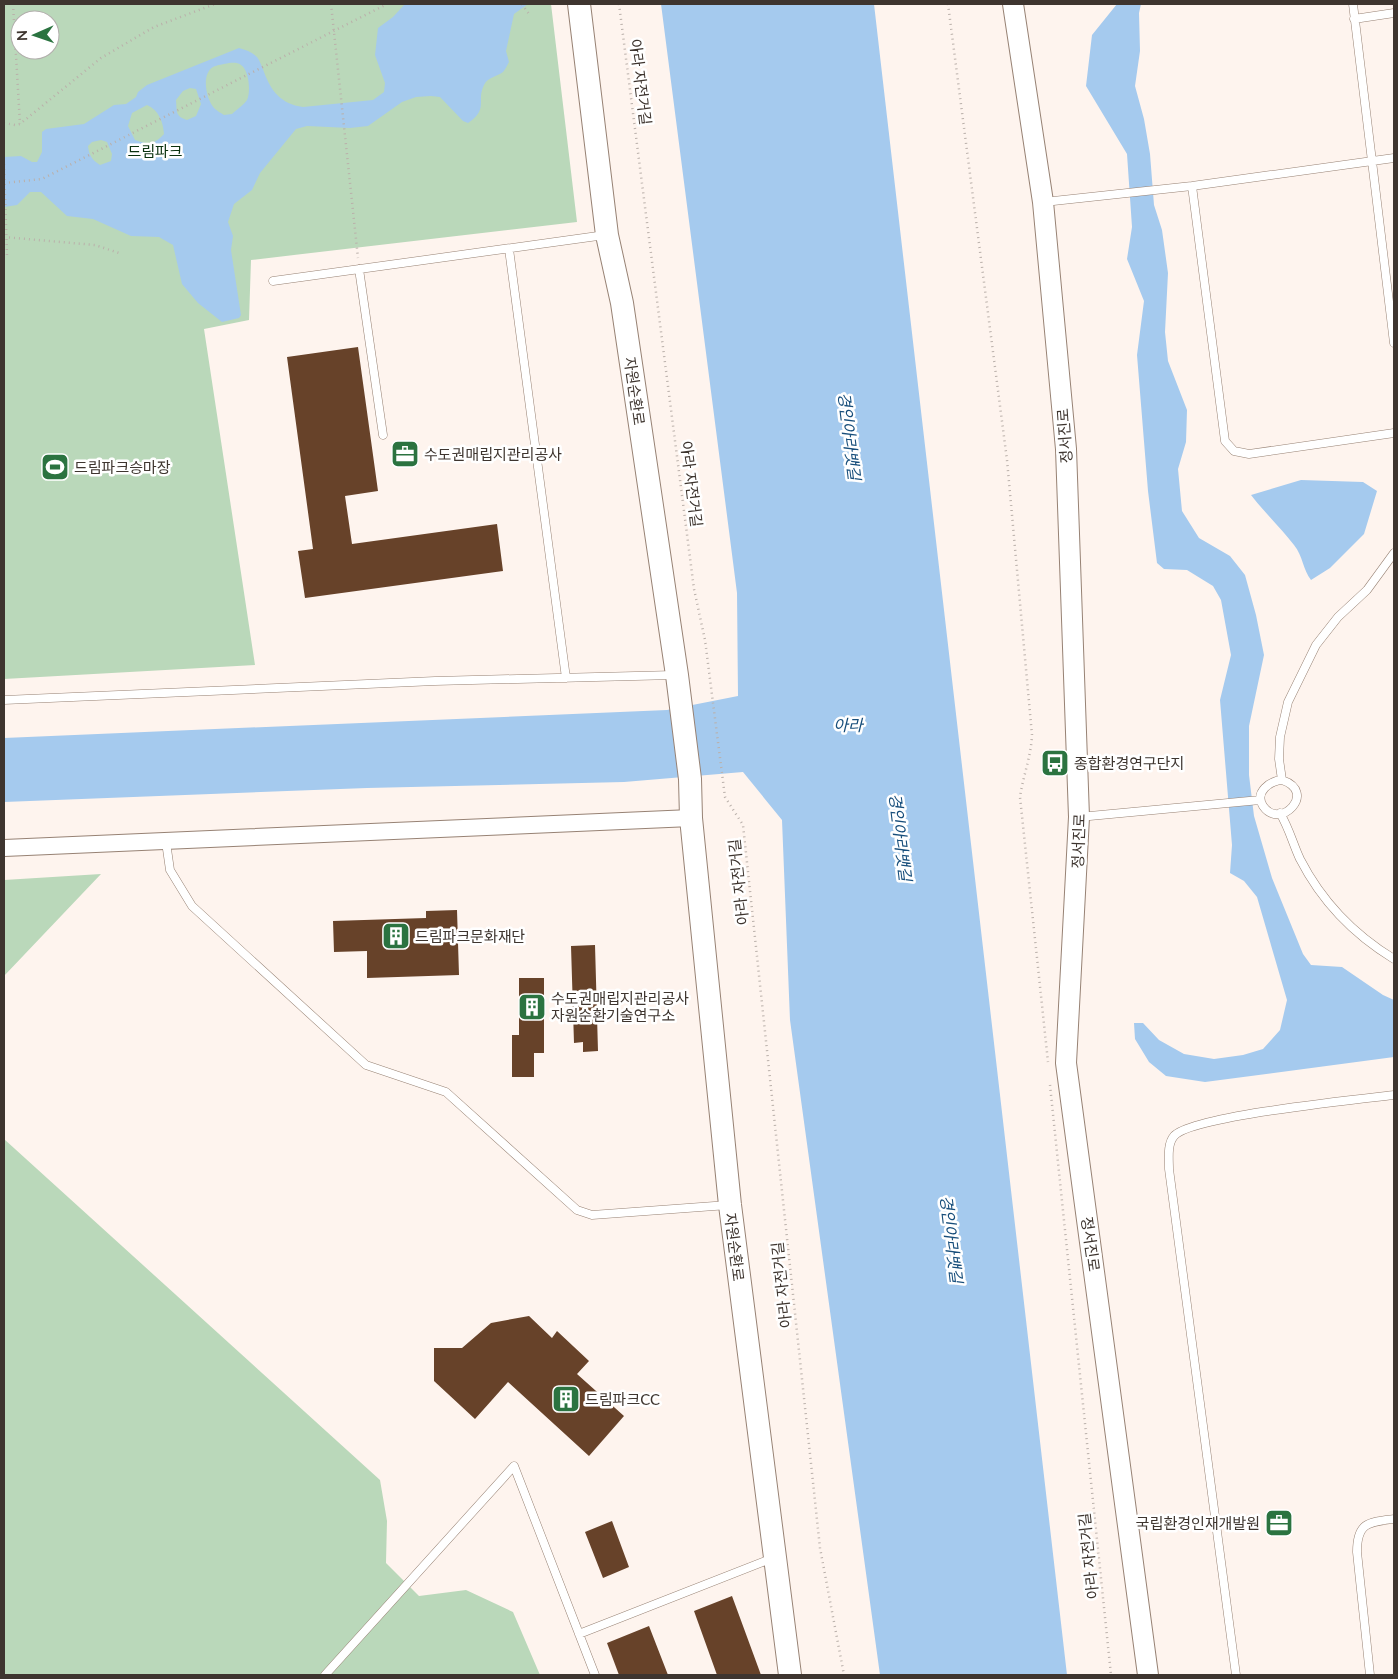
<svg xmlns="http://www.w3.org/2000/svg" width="1398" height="1679" viewBox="0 0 1398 1679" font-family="Lato,'Noto Sans KR',sans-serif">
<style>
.green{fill:#bad8ba;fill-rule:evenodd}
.water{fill:#a5caee;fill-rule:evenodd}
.building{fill:#674229}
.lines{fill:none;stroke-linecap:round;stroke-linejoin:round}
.service-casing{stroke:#978274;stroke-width:9}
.minor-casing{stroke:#978274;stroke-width:18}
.tertiary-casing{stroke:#978274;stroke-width:22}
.secondary-casing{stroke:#978274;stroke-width:24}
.path{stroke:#bab0aa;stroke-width:2.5;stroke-dasharray:1 4;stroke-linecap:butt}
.service{stroke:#fff;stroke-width:8}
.minor{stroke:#fff;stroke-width:16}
.tertiary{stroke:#fff;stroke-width:20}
.secondary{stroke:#fff;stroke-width:22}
.labels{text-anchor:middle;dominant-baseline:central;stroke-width:5;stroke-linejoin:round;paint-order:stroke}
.street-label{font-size:15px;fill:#3e352f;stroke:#fff}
.park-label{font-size:15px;fill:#0a320f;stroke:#fff}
.poi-label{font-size:15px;fill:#3e352f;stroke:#fff;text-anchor:start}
.water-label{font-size:16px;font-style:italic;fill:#174e7b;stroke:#fff}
</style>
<rect width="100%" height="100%" fill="#fef4ee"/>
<!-- green -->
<path class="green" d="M4,4H551L577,222L251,260L249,320L204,329L255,665L4,679ZM20,20H50V50H20Z
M101,874L4,976V880Z
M4,1139L380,1480L387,1521L386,1563L419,1596L466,1590L513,1612L540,1675H4Z"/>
<!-- water -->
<path class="water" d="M405,4H528L514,14L506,51L509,62C507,65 506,69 503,72C496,77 488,77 484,85C476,101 489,109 468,123L463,121L440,97L431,96L416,97L402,102L368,126L350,128L307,126L296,129L260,173L252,190L234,204L228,222L233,236L231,250L241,315L239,318L222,322L198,303L182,284L173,245L159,237L131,236L93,219L67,216L41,192H30L17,205L4,207V157L21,156L32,162H37L42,152V132L46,129L84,124L114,105L126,104L136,97L138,92L147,85L239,48C246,50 252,52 257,57C260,61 262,67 264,72C271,91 281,104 303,107L373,100L384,92L385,83L375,55L378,28L393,17ZM229,63C233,63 237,62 241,65C249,70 251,92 247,100C244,105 237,109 232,114L224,115C221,113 217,111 214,108C206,99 201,74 213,67C217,65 224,64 229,63ZM190,88L196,89L201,104L196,116L187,120C175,116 177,112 176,100L183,91ZM147,105C159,110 163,122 164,134C154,145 148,145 135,140L128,126L132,113ZM101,140L107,142L112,154L111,161L100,165C92,160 89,155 88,146L92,142Z
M661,4H874L1067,1675H880L790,1020L782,820L743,772L624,782L367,788L4,802V738L667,710L738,696L737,593Z
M1117,4H1141L1139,13L1140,51L1135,86L1144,119L1150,154L1154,205L1162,230L1168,273L1165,332L1168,361L1187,410L1186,442L1178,469L1182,511L1199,538L1230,556L1245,575L1256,615L1264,655L1249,726V775L1254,816L1272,878L1303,954L1311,965L1342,967L1383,995L1394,1000V1057L1205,1082L1166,1076L1149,1062L1135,1039L1134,1023H1143L1159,1040L1184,1054L1214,1059L1243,1055L1263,1049L1280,1030L1287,1000L1257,897L1244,881L1230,873L1232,845L1220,700L1231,655L1221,600L1213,586L1187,570L1164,569L1157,563L1148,491L1137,355L1144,301L1127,259L1132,227L1127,154L1086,86L1092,35Z
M1301,480L1363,482L1377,491L1364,534L1330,568L1311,580C1303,570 1303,556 1294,545C1281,528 1265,513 1251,495Z"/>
<!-- building -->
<path class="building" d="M358,347L378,491L345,496L352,544L497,524L503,571L305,598L298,551L313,549L287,357Z
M457,910L459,975L367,978V951L334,952L333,921L426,918V911Z
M595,945L598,1051L583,1052V1042L574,1043L571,946Z
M519,978H544V1053H534V1077H512V1035H519Z
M529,1316L552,1338L557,1331L589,1361L577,1374L624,1416L589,1456L508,1382L475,1419L434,1381V1348H462L491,1323Z
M612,1521L629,1567L603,1578L585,1532Z
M732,1596L761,1675H717L694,1611Z
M649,1626L668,1675H619L607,1643Z"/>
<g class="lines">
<defs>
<path id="service" d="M1353,4L1394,343
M1354,19L1394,13
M1192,186L1225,441L1234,451L1249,454L1394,433
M1044,202L1192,186L1394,158
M509,249L566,678
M359,269L383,435
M273,281L605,235
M4,700L435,681L674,675
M1282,780L1279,759L1280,737L1288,702L1316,645L1338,617L1367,590L1394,553
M1282,780C1318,792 1280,831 1263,806C1254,792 1270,781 1282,780Z
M1280,813C1289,828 1293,844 1300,859C1322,902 1353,934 1394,959
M1079,817L1260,800
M166,842L170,870L192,906L366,1065L446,1092L577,1210L592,1215L728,1205
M579,1634L773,1558
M325,1675L514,1466L595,1675
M1236,1675L1169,1169C1169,1159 1167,1144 1174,1136C1192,1116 1360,1099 1394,1095
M1370,1675L1357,1552C1357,1522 1369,1522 1394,1519"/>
<path id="minor" d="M4,848L691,818"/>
<path id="tertiary" d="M1013,4L1043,202L1066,449L1079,817L1066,1063L1148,1675"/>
<path id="secondary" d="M579,4L607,235L622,303L677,675L690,779L691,818L730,1205L790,1675"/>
</defs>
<!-- service casing -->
<use href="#service" class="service-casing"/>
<!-- minor casing -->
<use href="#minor" class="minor-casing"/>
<!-- tertiary casing -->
<use href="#tertiary" class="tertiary-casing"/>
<!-- secondary casing -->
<use href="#secondary" class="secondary-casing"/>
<!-- path -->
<path class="path" d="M13,4L20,124
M331,4L358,258
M522,4L529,14
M619,4L694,589L705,640L725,797L743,825L820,1548L844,1675
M948,4L1007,460L1032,735C1031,757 1023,776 1020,797L1048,1062
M4,123L15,125L20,124L101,58L154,27L215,4
M4,164L7,256
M4,183L42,179L387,4
M4,237L95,245L119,253
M1050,1085L1111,1675"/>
<!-- service -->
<use href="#service" class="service"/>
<!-- minor -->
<use href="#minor" class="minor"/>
<!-- tertiary -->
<use href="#tertiary" class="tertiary"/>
<!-- secondary -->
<use href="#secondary" class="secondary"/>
</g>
<!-- icons -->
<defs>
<symbol id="office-square" viewBox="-11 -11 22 22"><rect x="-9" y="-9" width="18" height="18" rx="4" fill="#2b7340" stroke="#fff"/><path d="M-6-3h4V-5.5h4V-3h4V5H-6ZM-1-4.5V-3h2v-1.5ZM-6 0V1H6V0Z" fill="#fff"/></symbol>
<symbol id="stadium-square" viewBox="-11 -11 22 22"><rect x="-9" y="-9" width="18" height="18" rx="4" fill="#2b7340" stroke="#fff"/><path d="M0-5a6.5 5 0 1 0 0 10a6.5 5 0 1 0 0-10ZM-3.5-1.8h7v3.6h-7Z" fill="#fff"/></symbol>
<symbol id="bus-square" viewBox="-11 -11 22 22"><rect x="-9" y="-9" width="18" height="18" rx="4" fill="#2b7340" stroke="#fff"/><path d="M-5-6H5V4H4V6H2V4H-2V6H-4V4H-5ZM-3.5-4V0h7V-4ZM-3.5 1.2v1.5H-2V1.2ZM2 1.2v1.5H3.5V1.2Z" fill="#fff"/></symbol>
<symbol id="building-square" viewBox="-11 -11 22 22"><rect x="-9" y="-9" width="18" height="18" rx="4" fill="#2b7340" stroke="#fff"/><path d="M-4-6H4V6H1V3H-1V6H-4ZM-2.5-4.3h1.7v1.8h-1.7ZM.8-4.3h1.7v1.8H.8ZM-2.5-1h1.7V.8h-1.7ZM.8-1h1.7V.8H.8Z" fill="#fff"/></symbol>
</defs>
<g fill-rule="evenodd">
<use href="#office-square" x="389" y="438" width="32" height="32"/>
<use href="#stadium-square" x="39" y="451" width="32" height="32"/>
<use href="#bus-square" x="1039" y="747" width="32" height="32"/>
<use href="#building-square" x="380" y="920" width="32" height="32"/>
<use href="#building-square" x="516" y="991" width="32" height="32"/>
<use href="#building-square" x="550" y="1383" width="32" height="32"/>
<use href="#office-square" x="1263" y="1507" width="32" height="32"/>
</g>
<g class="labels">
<!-- street labels -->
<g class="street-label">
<text transform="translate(641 82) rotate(83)">아라 자전거길</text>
<text transform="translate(635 391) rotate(82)">자원순환로</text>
<text transform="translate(1064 436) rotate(-94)">정서진로</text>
<text transform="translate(692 484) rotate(83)">아라 자전거길</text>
<text transform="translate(1078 841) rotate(-88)">정서진로</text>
<text transform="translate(738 882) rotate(-96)">아라 자전거길</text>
<text transform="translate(1091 1244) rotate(82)">정서진로</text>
<text transform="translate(735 1247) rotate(83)">자원순환로</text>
<text transform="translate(781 1285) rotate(-96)">아라 자전거길</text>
<text transform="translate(1088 1556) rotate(-96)">아라 자전거길</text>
</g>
<!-- park labels -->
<g class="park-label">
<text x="155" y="151">드림파크</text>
</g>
<!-- poi labels -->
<g class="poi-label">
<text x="424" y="454">수도권매립지관리공사</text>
<text x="74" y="467">드림파크승마장</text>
<text x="1074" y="763">종합환경연구단지</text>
<text x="415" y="936">드림파크문화재단</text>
<text x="551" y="998">수도권매립지관리공사<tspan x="551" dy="17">자원순환기술연구소</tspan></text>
<text x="585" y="1399">드림파크CC</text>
<text x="1260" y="1523" text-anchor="end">국립환경인재개발원</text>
</g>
<!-- water labels -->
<g class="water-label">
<text transform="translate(850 436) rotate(83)">경인아라뱃길</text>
<text x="848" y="724">아라</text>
<text transform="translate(901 837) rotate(83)">경인아라뱃길</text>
<text transform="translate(952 1239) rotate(83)">경인아라뱃길</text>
</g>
</g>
<!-- border -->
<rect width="1398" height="1679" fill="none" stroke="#3e352f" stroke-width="10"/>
<!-- north arrow -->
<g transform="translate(35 35) rotate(268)"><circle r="24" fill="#ffffff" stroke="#b2aeac"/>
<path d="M0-4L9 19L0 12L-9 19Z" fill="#2b7340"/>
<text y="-8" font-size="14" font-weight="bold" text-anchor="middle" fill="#3e352f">N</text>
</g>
</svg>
